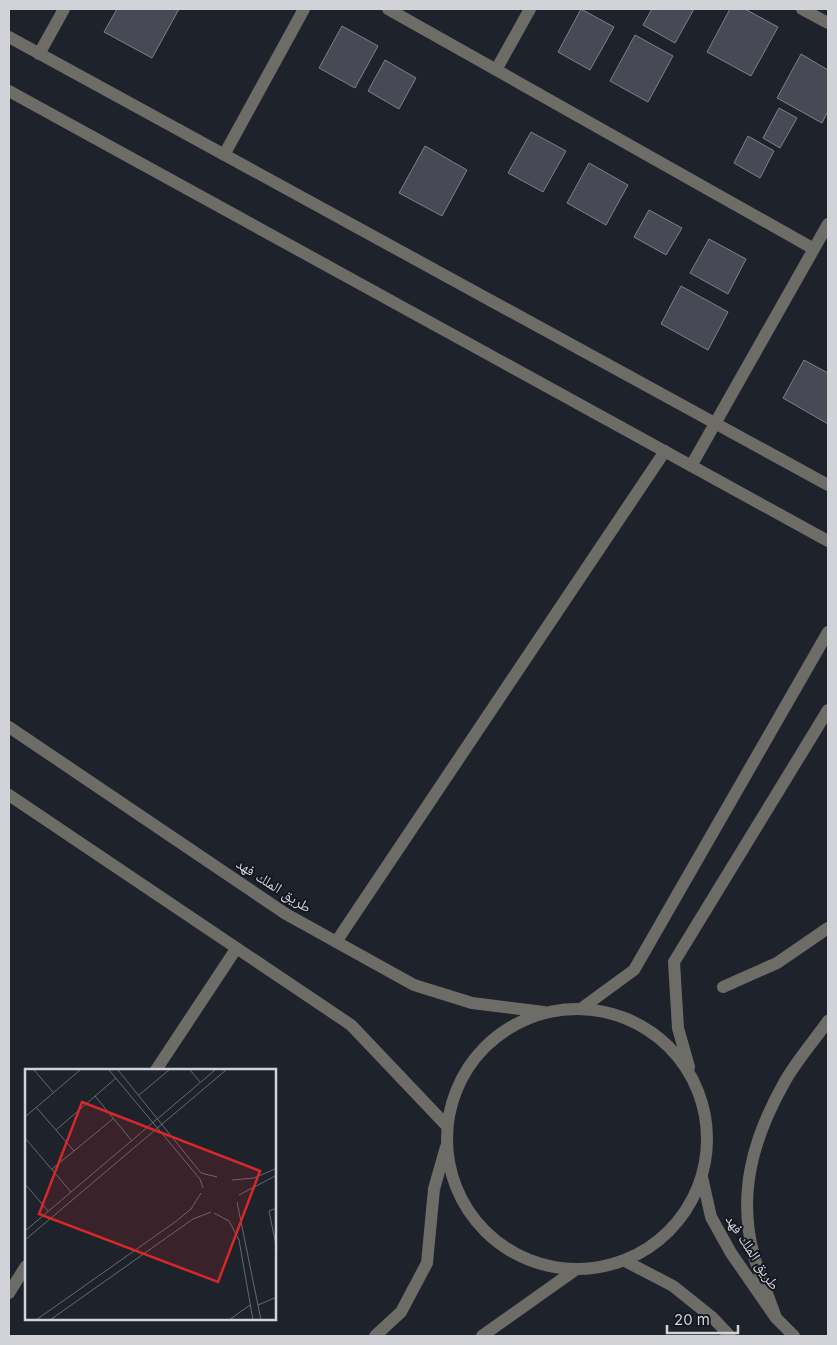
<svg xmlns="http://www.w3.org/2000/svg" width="837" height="1345" viewBox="0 0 837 1345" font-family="Inter,'Noto Naskh Arabic',sans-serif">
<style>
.building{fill:#474a54;stroke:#7c808a}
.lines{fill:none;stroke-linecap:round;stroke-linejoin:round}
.minor{stroke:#6e6c67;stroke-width:12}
.labels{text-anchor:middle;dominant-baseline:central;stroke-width:4;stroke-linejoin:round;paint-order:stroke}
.street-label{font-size:15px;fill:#d1d3d9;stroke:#151821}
.inset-road{fill:none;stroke:#666970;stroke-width:1}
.view{fill:#d62828;fill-opacity:0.15;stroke:#d62828;stroke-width:2.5}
.inset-edge{fill:none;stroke:#d1d3d9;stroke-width:2.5}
</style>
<rect width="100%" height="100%" fill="#1e222a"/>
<!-- building -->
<path class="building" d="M117,9H179L152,58L104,32Z
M581,9L614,27L590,70L558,52Z
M652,9H694L675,43L643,25Z
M730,9H745L778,27L751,76L707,52Z
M342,26L378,46L355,88L319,68Z
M635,35L673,56L648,102L610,81Z
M801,54L828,70V111L822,123L777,98Z
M385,60L416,78L399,109L368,91Z
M779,108L797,118L780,148L763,138Z
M531,132L566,151L543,192L508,173Z
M748,136L774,151L760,178L734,163Z
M425,146L467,170L442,216L399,193Z
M589,163L628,185L606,225L567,203Z
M649,210L682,228L666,255L634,237Z
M709,239L746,259L728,294L690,273Z
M681,286L728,312L708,350L661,324Z
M804,360L828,373V424L783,398Z"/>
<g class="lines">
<!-- minor -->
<path class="minor" d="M388,9L814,249
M802,9L828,23
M9,37L828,485
M39,54L64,9
M496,70L530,9
M9,91L828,541
M224,155L304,9
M691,466L828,224
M9,727L286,914L414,985L472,1003L544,1012
M9,795L351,1025L447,1126
M336,942L665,451
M723,987L777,963L828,928
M582,1008L634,970L828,632
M447 1139a130 130 0 1 1 260 0a130 130 0 1 1-260 0Z
M689,1067L678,1028L674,962L828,710
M156,1070L236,949
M702,1177L711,1217L731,1253L776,1318L794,1336
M625,1261L673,1286L713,1318L730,1336
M9,1293L26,1266
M776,1318C769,1297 760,1277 754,1256C737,1194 753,1138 784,1083C796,1061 814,1041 828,1021
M375,1336L401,1312L427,1263L434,1189L446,1147
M482,1336L575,1270"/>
</g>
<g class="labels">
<!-- street labels -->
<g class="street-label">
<text transform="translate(274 885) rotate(33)">طريق الملك فهد</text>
<text transform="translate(753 1252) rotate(57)">طريق الملك فهد</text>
</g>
</g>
<!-- overview -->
<g transform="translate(25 1069)">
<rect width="251" height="251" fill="#1e222a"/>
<path class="inset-road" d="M9,1L28,23M84,1L175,110L178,119M93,1L176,104L192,108M165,1L175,13M114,26L144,1M70,27L107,72M11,38L49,82M0,48L55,1M31,61L91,9M0,69L46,123M27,100L89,49M207,111L229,109L252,99M0,115L23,142M214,126L252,106M212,133L236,251M252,139L244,142L252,181M189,144L204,152L214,171L228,251M0,162L190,1M0,171L201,1M233,236L252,228M11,251L150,153L166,140L176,124M25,251L168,150L186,143M204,251L225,236"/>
<path class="view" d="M57,33L235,102L193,213L14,145Z"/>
<rect width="251" height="251" class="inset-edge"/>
</g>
<!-- border -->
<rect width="837" height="1345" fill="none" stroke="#d1d3d9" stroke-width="20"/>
<!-- scale -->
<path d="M667 1325v8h71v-8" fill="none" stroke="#d1d3d9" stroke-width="2.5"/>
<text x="674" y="1325" font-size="15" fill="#d1d3d9" stroke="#151821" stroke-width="4" paint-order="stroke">20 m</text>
</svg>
